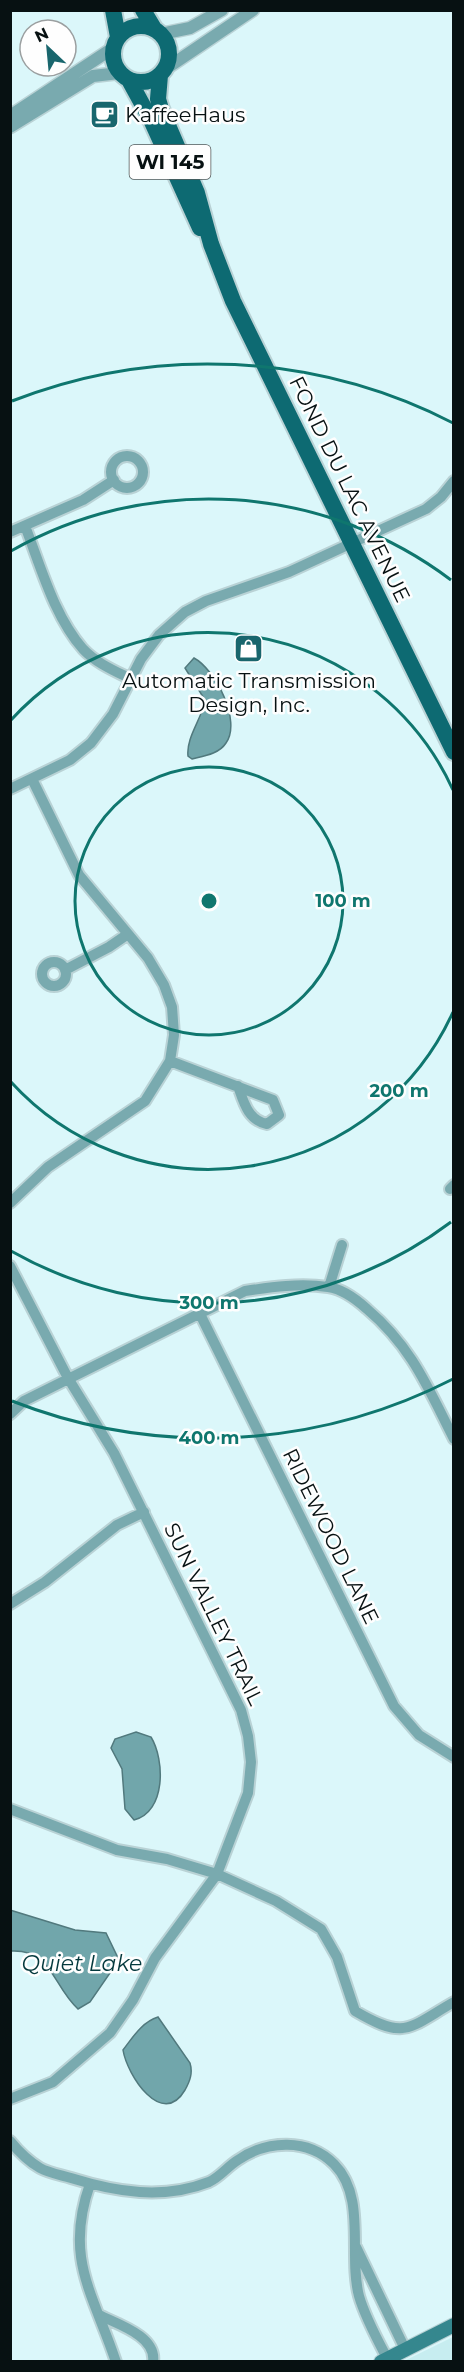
<svg xmlns="http://www.w3.org/2000/svg" width="464" height="2372" viewBox="0 0 464 2372" font-family="Montserrat,sans-serif">
<style>
.built{fill:#c7edf0}
.water{fill:#71a6ab;stroke:#51797d;stroke-width:1.5}
.lines{fill:none;stroke-linecap:round;stroke-linejoin:round}
.minor-casing{stroke:#b9d2d5;stroke-width:14}
.tertiary-casing{stroke:#b9d2d5;stroke-width:15}
.secondary-casing{stroke:#b9d2d5;stroke-width:16}
.primary-casing{stroke:#b9d2d5;stroke-width:20}
.minor{stroke:#79aaaf;stroke-width:10}
.tertiary{stroke:#79aaaf;stroke-width:12}
.secondary{stroke:#35878e;stroke-width:14}
.primary{stroke:#0d6a72;stroke-width:16}
.ring{fill:none;stroke:#0f766e;stroke-width:3}
.labels{text-anchor:middle;dominant-baseline:central;stroke-width:5;stroke-linejoin:round;paint-order:stroke}
.shield{fill:#fefefe;stroke:#515859;stroke-width:1.5}
.shield-label{font-size:20px;font-weight:bold;fill:#071112}
.poi-label{font-size:21px;fill:#071112;stroke:#fefefe;text-anchor:start}
.street-label{font-size:21px;fill:#071112;stroke:#fefefe}
.water-label{font-size:22px;font-style:italic;fill:#04393d;stroke:#fefefe}
.centre{fill:#0f766e;stroke:#fefefe;stroke-width:3}
.ring-label{font-size:18px;text-anchor:middle;font-weight:bold;fill:#0f766e;stroke:#fefefe;stroke-width:5;stroke-linejoin:round;paint-order:stroke}
</style>
<rect width="100%" height="100%" fill="#dbf7fa"/>
<!-- built -->
<path class="built" d="M453,2337V2361H404Z"/>
<!-- water -->
<path class="water" d="M194,658C215,669 242,721 226,743C219,754 204,756 192,759L188,756C186,737 202,719 205,700L185,668Z
M136,1732L151,1737C165,1760 166,1812 134,1820L125,1809L122,1769L111,1748L115,1739Z
M10,1910L75,1930L106,1933L119,1960L90,2002L78,2009C52,1985 52,1949 11,1951Z
M158,2017L190,2063C193,2073 190,2081 185,2090C162,2129 127,2075 123,2050C133,2037 142,2022 158,2017Z"/>
<g class="lines">
<defs>
<path id="minor" d="M111 472a16 16 0 1 1 32 0a16 16 0 1 1-32 0Z
M25,526C41,567 54,616 83,649C96,663 115,671 131,679
M10,532L83,500L114,480
M10,789L70,760L91,743L113,714L141,659L159,635L185,612L206,601L289,572L426,509L441,497L454,481
M42 974a12 12 0 1 1 24 0a12 12 0 1 1-24 0Z
M65,970L109,947L128,934
M170,1061L273,1100L279,1115L267,1124C248,1120 244,1103 238,1086
M450,1189L454,1185
M10,1203L48,1167L145,1101L170,1061L174,1035L172,1007L164,985L148,958L79,875L32,779
M10,1266L68,1378L114,1453L241,1710L248,1736L251,1762L248,1793L217,1874L155,1958L133,2000L110,2033L53,2082L10,2099
M329,1287L342,1245
M199,1312L394,1706L419,1735L454,1757
M10,1414L24,1401L245,1291C272,1287 300,1283 328,1287C343,1289 356,1299 367,1309C412,1347 428,1388 454,1439
M10,1604L45,1582L117,1525L144,1512
M10,1809L117,1850L167,1859L217,1874L276,1901L321,1929L337,1957L355,2011C406,2041 408,2028 454,2002
M10,2141C19,2152 28,2161 40,2168C49,2173 61,2175 71,2178C116,2192 163,2200 209,2182C220,2177 228,2166 238,2160C267,2140 308,2138 334,2164C367,2197 348,2255 359,2296C365,2317 377,2339 387,2358
M90,2184C64,2258 93,2293 116,2362
M356,2247L405,2349
M99,2315C117,2324 157,2336 153,2362"/>
<path id="tertiary" d="M161,34L190,28L222,10
M164,70L253,10
M10,116L113,48
M10,127L93,76L119,73"/>
<path id="secondary" d="M381,2362L454,2325"/>
<path id="primary" d="M113,10L118,37
M143,10L155,30
M113 54a28 28 0 1 1 56 0a28 28 0 1 1-56 0Z
M160,75L158,99L161,109L197,193L211,244L233,301L454,752
M129,80L152,122L200,228"/>
</defs>
<!-- minor casing -->
<use href="#minor" class="minor-casing"/>
<!-- tertiary casing -->
<use href="#tertiary" class="tertiary-casing"/>
<!-- secondary casing -->
<use href="#secondary" class="secondary-casing"/>
<!-- primary casing -->
<use href="#primary" class="primary-casing"/>
<!-- minor -->
<use href="#minor" class="minor"/>
<!-- tertiary -->
<use href="#tertiary" class="tertiary"/>
<!-- secondary -->
<use href="#secondary" class="secondary"/>
<!-- primary -->
<use href="#primary" class="primary"/>
</g>
<!-- distance rings -->
<g class="ring">
<circle cx="209" cy="901" r="134"/>
<path d="M453 1012A268 268 0 0 1 11 1082M11 720A268 268 0 0 1 453 790"/>
<path d="M451 1222A402 402 0 0 1 11 1251M11 551A402 402 0 0 1 451 580"/>
<path d="M453 1379A537 537 0 0 1 12 1401M12 401A537 537 0 0 1 453 423"/>
</g>
<!-- icons -->
<defs>
<symbol id="cafe-square" viewBox="-11 -11 22 22"><rect x="-9" y="-9" width="18" height="18" rx="4" fill="#19666d" stroke="#fefefe"/><path d="M-5.5-4.5H6V0H3Q3 3.5 0 3.5H-2.5Q-5.5 3.5-5.5 0ZM3-3.2v2h1.7v-2ZM-6 4.5H4V6H-6Z" fill="#fff"/></symbol>
<symbol id="shop-square" viewBox="-11 -11 22 22"><rect x="-9" y="-9" width="18" height="18" rx="4" fill="#19666d" stroke="#fefefe"/><path d="M-5-2.5h2.3a2.7 3.5 0 0 1 5.4 0H5L5.5 6h-11ZM-1.5-2.5h3a1.5 2.3 0 0 0-3 0Z" fill="#fff"/></symbol>
</defs>
<g fill-rule="evenodd">
<use href="#cafe-square" x="88" y="98" width="33" height="33"/>
<use href="#shop-square" x="232" y="632" width="33" height="33"/>
</g>
<g class="labels">
<!-- shield labels -->
<rect class="shield" x="129.5" y="145" width="81" height="34" rx="4.5"/>
<g class="shield-label">
<text x="170" y="162">WI 145</text>
</g>
<!-- poi labels -->
<g class="poi-label">
<text x="125" y="114">KaffeeHaus</text>
<text x="249" y="680" text-anchor="middle">Automatic Transmission<tspan x="249" dy="24">Design, Inc.</tspan></text>
</g>
<!-- street labels -->
<g class="street-label">
<text transform="translate(350 489) rotate(64)">FOND DU LAC AVENUE</text>
<text transform="translate(331 1536) rotate(64)">RIDEWOOD LANE</text>
<text transform="translate(214 1614) rotate(64)">SUN VALLEY TRAIL</text>
</g>
<!-- water labels -->
<g class="water-label">
<text x="82" y="1963">Quiet Lake</text>
</g>
</g>
<circle cx="209" cy="901" r="9" class="centre"/>
<g class="ring-label">
<text x="343" y="907">100 m</text>
<text x="399" y="1097">200 m</text>
<text x="209" y="1309">300 m</text>
<text x="209" y="1444">400 m</text>
</g>
<!-- border -->
<rect width="464" height="2372" fill="none" stroke="#071112" stroke-width="24"/>
<!-- north arrow -->
<g transform="translate(48 48) rotate(334)"><circle r="28" fill="#fefefe" stroke="#9b9fa0" stroke-width="1.5"/>
<path d="M0-4.5L10 22L0 15L-10 22Z" fill="#19666d"/>
<text y="-9" font-size="16" font-weight="bold" text-anchor="middle" fill="#071112">N</text>
</g>
</svg>
